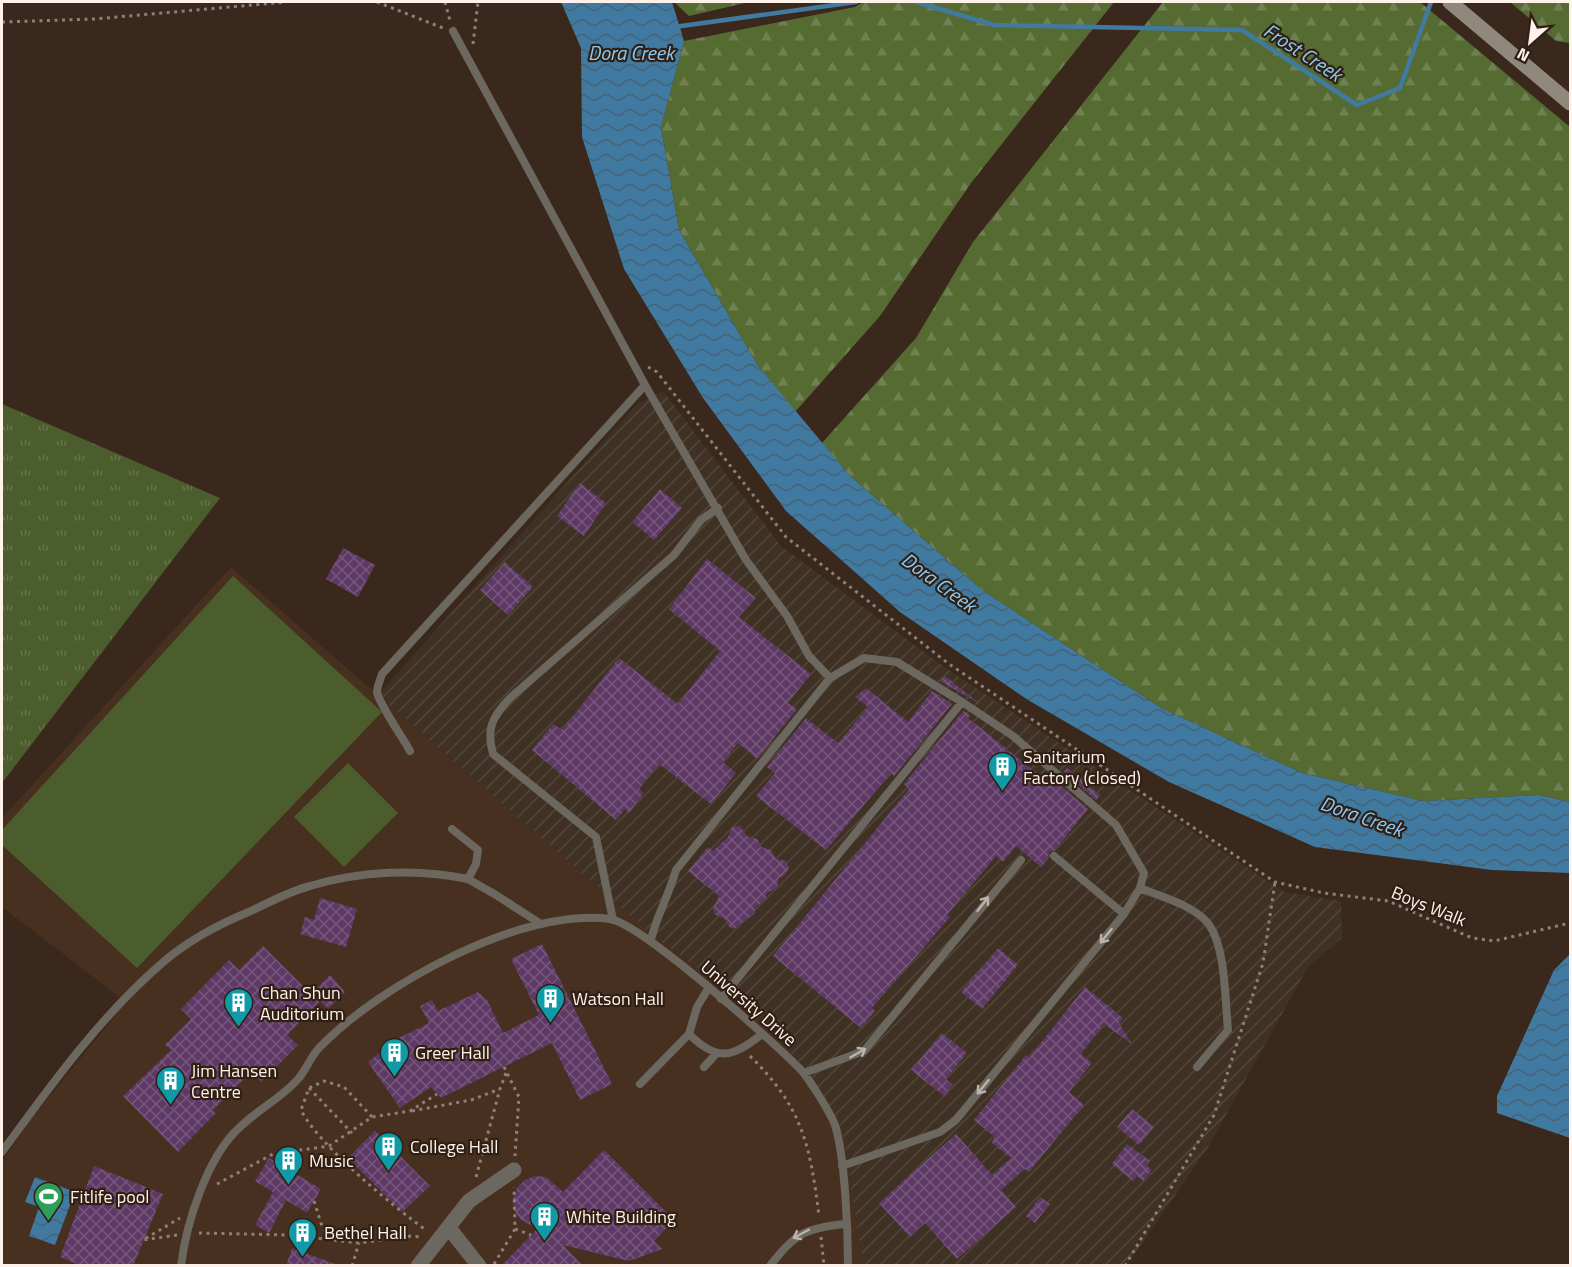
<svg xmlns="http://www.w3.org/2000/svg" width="1572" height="1267" viewBox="0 0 1572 1267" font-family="'Titillium Web',sans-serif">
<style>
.industrial{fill:url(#industrial-furrows)}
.built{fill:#473020}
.grass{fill:url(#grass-tufts)}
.forest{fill:url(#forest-firs)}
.pitch{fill:#4b5c2d}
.water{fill:url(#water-waves)}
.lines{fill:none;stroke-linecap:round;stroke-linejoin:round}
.stream{stroke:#417aa1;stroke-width:4.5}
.building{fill:url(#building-cross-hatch)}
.path{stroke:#8f7f76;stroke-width:3;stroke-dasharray:3 4.5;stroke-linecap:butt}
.lane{stroke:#6c675f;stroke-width:8}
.street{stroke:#6c675f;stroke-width:15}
.secondary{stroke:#90887a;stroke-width:15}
.oneway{stroke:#bcb3ac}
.labels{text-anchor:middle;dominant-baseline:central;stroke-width:4.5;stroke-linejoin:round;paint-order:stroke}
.poi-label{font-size:18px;fill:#fef2eb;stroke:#301f13;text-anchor:start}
.street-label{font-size:18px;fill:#fef2eb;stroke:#301f13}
.water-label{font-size:20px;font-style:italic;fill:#8acaf8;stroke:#301f13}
</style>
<defs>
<pattern id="industrial-furrows" width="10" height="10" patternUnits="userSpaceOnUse" patternTransform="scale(1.5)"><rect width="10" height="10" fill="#3f3224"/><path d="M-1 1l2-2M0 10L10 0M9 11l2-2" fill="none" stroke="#524639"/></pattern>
<pattern id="grass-tufts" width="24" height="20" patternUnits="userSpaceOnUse" patternTransform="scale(1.5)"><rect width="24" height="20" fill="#4b5c2d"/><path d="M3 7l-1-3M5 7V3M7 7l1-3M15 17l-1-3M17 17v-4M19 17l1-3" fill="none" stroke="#66744c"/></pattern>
<pattern id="forest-firs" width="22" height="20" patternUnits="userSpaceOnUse" patternTransform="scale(1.5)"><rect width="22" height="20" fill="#566b32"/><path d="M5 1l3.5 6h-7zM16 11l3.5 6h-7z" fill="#6f8150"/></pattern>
<pattern id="water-waves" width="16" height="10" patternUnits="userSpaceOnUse" patternTransform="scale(1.5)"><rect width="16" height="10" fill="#417aa1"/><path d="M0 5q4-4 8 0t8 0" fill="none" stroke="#466274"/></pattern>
<pattern id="building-cross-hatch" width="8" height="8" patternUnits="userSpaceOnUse" patternTransform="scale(1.5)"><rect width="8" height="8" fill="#5e3965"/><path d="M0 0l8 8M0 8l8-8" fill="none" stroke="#76567b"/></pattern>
</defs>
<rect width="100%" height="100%" fill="#3a281d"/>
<!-- industrial -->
<path class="industrial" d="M663,391L781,546L940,664L1284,892L1341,901L1342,938L1308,967L1207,1149L1127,1265H863L745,1003L645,930L378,695L637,404Z"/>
<!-- built -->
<path class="built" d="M231,567L656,938L745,1003L801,1064L842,1128L863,1265H2V1162L28,1123L126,1002L2,907V818Z"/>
<!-- grass -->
<path class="grass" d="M2,404L220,498L2,783Z"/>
<!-- forest -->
<path class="forest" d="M674,2H749L689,16Z
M863,2H1114L971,183L880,316L795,412L758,366L679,230L661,127L684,41L855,7Z
M1163,2H1420L1570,127V802L1538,795L1423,801L1302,773L1161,708L982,590L850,476L822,443L916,338L973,242Z
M1510,2H1570V43L1556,41Z"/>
<!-- pitch -->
<path class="pitch" d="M233,576L382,712L137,968L2,845V830Z
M348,763L398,813L344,867L294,817Z"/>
<!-- water -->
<path class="water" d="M561,2H672L684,41L661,127L679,230L758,366L850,476L982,590L1161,708L1302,773L1423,801L1538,795L1570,802V873L1492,870L1315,847L1169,782L1028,700L900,612L786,511L703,398L624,269L582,137L581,48Z
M1570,954V1138L1497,1113V1096L1554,970Z
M35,1177L75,1192L55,1245L29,1236L39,1207L25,1202Z"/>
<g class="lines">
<!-- stream -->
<path class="stream" d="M916,2L994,25L1242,30L1357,105L1400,88L1431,2
M674,27L856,2"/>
</g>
<!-- building -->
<path class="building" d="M580,483L606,503L584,536L557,516Z
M660,489L682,508L654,540L632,522Z
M343,548L375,565L358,597L326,579Z
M707,559L756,598L739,617L811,674L788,703L797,709L757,759L738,743L723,762L736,773L711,804L659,764L639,789L644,793L629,813L625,809L616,820L532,750L553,724L562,730L619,658L678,704L720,651L669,609Z
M505,562L533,587L508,615L480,590Z
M945,676L980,704L940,681Z
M866,688L908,722L932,691L952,704L894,776L891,773L826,850L756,796L775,773L767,767L806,718L838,743L868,707L855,697Z
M963,711L970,715L968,718L1053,786L1056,782L1088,809L1055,850L1049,852L1048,859L1041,867L1016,846L1003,862L996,856L947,915L950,917L872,1008L875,1011L861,1028L773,956L909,789L904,784Z
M1067,768L1100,795L1096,800L1064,772Z
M740,826L747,836L757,839L761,847L771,850L776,859L786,861L789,868L785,875L779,878L777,888L767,893L765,901L756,906L754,914L734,929L729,927L725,919L714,914L713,908L719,896L688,871L708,847L713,851L728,837L732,827Z
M320,898L357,909L346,947L300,934L305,917L314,920Z
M542,944L612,1084L580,1100L552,1043L441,1098L431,1087L400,1108L368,1062L397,1039L429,1023L420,1006L432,1000L438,1011L478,992L487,1000L503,1033L539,1015L511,959Z
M263,946L311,994L330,975L345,992L328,1009L320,1001L287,1035L298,1045L261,1082L251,1072L213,1110L216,1113L178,1152L123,1096L171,1050L165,1045L191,1019L181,1009L229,960L239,970Z
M998,948L1018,965L982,1009L961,992Z
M1085,987L1123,1018L1119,1023L1132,1044L1104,1024L1081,1054L1092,1063L1069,1092L1084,1105L1029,1172L1025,1169L1001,1190L1016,1207L957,1259L925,1223L910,1237L879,1203L956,1134L992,1175L1011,1158L991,1142L995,1137L974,1120L1026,1055L1029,1058Z
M942,1033L967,1053L946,1079L953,1085L944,1096L911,1070Z
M1132,1109L1154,1127L1139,1145L1117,1127Z
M375,1131L430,1186L402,1212L348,1158Z
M1127,1144L1150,1161L1147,1166L1152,1170L1143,1181L1137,1176L1133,1181L1112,1164Z
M604,1150L674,1220L654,1241L662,1249L629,1261L563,1245L583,1266H501L537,1229L520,1219L514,1210L513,1199L517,1188L525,1180L535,1176L546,1177L563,1192Z
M269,1158L321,1189L307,1213L286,1200L269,1233L255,1225L273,1192L255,1181Z
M94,1166L163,1194L133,1266H82L60,1257Z
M1040,1197L1050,1204L1035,1223L1026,1216Z
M292,1248L335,1264V1266H286Z"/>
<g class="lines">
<!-- path -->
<path class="path" d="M377,2L443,28
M445,2L450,21
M2,22L95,19L286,2
M473,44L478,2
M648,367L657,372L786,537L949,664L1275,882L1324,893L1388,901L1472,938L1494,941L1570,923
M750,1056C803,1108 810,1145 819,1216
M504,1067L519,1097L515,1156
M309,1088L352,1133
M412,1111L471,1100L500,1089L506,1073
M372,1117L344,1087L324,1081L309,1088L301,1110C319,1146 393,1206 427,1231
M476,1177L500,1089
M217,1184L273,1154L329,1146L372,1117L410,1111L437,1094
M314,1201L322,1226L329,1239
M515,1229L531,1235
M199,1233L290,1235L359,1243L411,1236L422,1237
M177,1235L143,1240L180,1218
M821,1237L824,1266
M494,1264L515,1229L514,1187
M352,1266L359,1243
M1125,1266L1214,1115L1263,963L1275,882"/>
<!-- lane -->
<path class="lane" d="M453,31L645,385L746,560L787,616L809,656L830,678L864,658L897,662L962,702L1013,736L1116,825L1144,873L1140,888C1161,897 1190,904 1206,921C1226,942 1225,1001 1228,1030L1197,1067
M410,751C403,738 379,704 377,692C377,687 380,680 382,674L645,385
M452,829L478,850L476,864L468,879L496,895L541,924
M1054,856L1124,914
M613,920L596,837L493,754C486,729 492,717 510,698L674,555L701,520L718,508
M651,940C656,917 669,895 676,870L830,678
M708,989L697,1007L689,1034C717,1062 732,1058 762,1034
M721,999L962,702
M704,1067L716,1054
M804,1073L864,1051L1021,860
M640,1084L689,1034
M2,1152C50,1086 99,1018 161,964C187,941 219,924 251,911C270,902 290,891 310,886C360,871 417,868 468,879
M842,1166L940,1132L956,1120L1124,914L1140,888
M181,1266C186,1224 207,1157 239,1128C257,1110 283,1097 299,1078C307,1068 311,1056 320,1047C380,985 522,907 610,919C642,924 775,1043 802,1071C811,1082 830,1112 835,1125C845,1157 848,1230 848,1266
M770,1266C794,1234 805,1228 845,1224"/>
<!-- street -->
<path class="street" d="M449,1228L479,1266
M418,1266L469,1201L514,1170"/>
<!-- secondary -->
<path class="secondary" d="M1450,2L1570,103"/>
</g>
<!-- one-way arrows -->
<defs><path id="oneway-shaft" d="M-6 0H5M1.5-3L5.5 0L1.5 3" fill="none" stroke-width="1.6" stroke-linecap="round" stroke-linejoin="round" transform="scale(1.5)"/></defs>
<g class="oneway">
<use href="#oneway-shaft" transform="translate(983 904) rotate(-52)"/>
<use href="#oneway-shaft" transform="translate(1106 936) rotate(129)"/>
<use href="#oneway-shaft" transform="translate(858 1053) rotate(-30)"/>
<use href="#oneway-shaft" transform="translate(983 1087) rotate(129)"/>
<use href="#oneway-shaft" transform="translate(801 1234) rotate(152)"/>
</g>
<!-- icons -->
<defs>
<symbol id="building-pin" viewBox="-11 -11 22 30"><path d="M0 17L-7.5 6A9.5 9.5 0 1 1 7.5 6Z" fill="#0f9aa8" stroke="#301f13"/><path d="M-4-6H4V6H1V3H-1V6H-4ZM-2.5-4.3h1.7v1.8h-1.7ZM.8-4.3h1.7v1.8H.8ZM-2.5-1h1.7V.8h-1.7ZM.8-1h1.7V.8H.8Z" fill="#fff"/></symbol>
<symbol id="stadium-pin" viewBox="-11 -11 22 30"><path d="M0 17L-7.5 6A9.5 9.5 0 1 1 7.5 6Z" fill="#2e9e5b" stroke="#301f13"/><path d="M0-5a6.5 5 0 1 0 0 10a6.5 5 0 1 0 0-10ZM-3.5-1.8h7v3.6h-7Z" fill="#fff"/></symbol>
</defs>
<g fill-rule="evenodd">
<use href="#building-pin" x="986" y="750" width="33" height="45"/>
<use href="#building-pin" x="534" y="982" width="33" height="45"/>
<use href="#building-pin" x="222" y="986" width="33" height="45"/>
<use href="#building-pin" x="378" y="1036" width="33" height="45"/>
<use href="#building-pin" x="154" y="1064" width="33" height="45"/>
<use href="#building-pin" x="372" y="1130" width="33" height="45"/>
<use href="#building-pin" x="272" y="1144" width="33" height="45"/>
<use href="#stadium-pin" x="32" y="1180" width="33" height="45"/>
<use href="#building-pin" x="528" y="1200" width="33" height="45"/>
<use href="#building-pin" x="286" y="1216" width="33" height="45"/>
</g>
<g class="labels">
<!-- poi labels -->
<g class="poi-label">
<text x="1023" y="756">Sanitarium<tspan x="1023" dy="21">Factory (closed)</tspan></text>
<text x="260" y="992">Chan Shun<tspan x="260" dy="21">Auditorium</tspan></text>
<text x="572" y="998">Watson Hall</text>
<text x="415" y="1052">Greer Hall</text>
<text x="191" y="1070">Jim Hansen<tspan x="191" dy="21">Centre</tspan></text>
<text x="410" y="1146">College Hall</text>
<text x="309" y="1160">Music</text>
<text x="70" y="1196">Fitlife pool</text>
<text x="566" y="1216">White Building</text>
<text x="324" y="1232">Bethel Hall</text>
</g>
<!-- street labels -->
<g class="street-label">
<text transform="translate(1429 906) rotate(22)">Boys Walk</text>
<text transform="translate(749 1003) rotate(41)">University Drive</text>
</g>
<!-- water labels -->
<g class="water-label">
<text x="631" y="52">Dora Creek</text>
<text transform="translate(1303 52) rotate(33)">Frost Creek</text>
<text transform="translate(939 582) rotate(36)">Dora Creek</text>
<text transform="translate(1362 816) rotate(19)">Dora Creek</text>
</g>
</g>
<!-- border -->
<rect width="1572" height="1267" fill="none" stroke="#fef2eb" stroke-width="6"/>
<!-- north arrow -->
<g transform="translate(1530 42) rotate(208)" stroke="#301f13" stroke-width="4.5" paint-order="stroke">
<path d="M0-4.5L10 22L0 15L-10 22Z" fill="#fef2eb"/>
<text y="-9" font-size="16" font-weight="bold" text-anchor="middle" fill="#fef2eb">N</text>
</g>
</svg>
